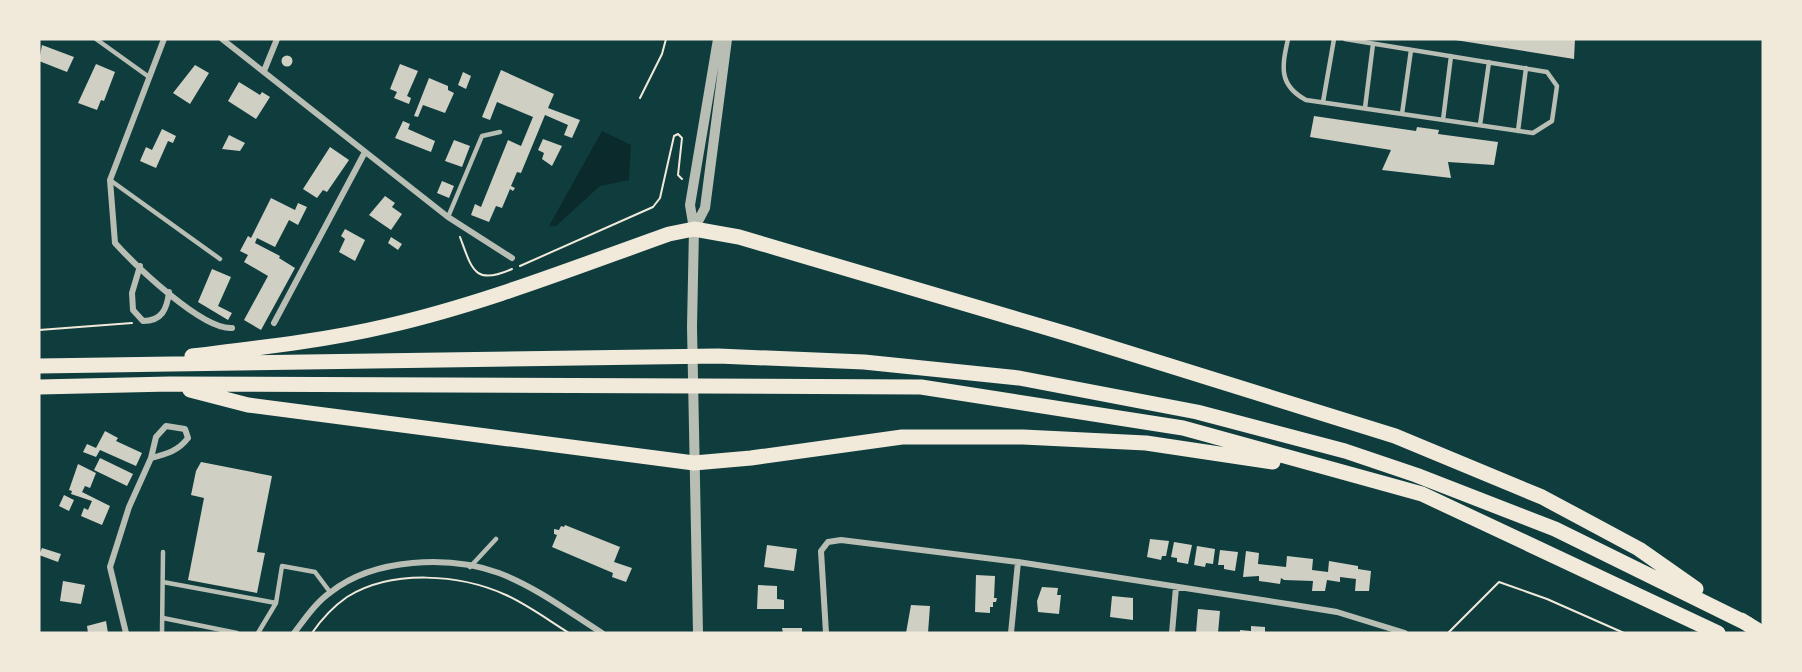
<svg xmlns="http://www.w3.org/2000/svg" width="1802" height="672" viewBox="0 0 1802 672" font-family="Quicksand,sans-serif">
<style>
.water{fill:#0a2a2b}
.building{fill:#cfcfc3}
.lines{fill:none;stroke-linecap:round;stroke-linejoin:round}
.path{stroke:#f1e9da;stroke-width:2}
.service{stroke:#b8beb3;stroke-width:4.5}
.minor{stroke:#b8beb3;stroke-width:6}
.tertiary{stroke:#b8beb3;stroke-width:10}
.trunk{stroke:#f1e9da;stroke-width:15}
</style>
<rect width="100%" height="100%" fill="#0f3d3e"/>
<!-- water -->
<path class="water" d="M602,131L631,145L629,180L600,186L556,226H549Z"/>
<!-- building -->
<path class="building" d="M1449,39H1575L1574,59Z
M42,45L74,57L67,72L39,61Z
M281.5 61a5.5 5.5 0 1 1 11 0a5.5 5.5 0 1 1-11 0Z
M96,64L115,72L104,101L101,100L97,110L78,103Z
M400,64L418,71L407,96L411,98L409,104L394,98L397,92L390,89Z
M195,65L209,73L190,104L173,93Z
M501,70L554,94L548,108L580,120L572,138L564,135L568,125L545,115L521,173L517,172L511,186L515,188L513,191L510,189L502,208L496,206L489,222L471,215L475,204L481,207L508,140L521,146L533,117L497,102L490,120L482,117Z
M463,72L471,76L466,89L458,85Z
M429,78L448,86V90L454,93L445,113L423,105L418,117L414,116Z
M239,82L260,95L262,92L270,97L256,119L228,101Z
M1314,116L1416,131L1417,127L1439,130L1438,134L1498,142L1494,165L1448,162L1451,178L1382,170L1391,150L1310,137Z
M403,121L410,124L408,129L435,141L431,152L395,138Z
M162,129L176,136L173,143L168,141L156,168L140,161L146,147L152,150Z
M229,135L245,143L240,151L222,149Z
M543,139L562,146L552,166L542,159L544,153L538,150Z
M454,140L470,146L462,167L445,161Z
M330,147L349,160L327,192L323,190L317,198L303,189Z
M442,181L454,186L449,198L437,193Z
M385,196L395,203L392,207L402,214L391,230L369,215Z
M271,198L295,210L298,203L307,207L298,225L289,220L275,247L257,238L255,243L280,256L279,258L295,268L261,330L244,320L268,276L244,262L248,255L240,251L248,236L251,238Z
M345,229L365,240L355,261L339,252L345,239L341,236Z
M391,237L402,244L398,250L388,243Z
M212,269L231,277L218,306L232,313L228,320L198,302Z
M105,431L118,438L116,441L142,453L136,466L100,450L96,457L83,452L87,444L96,448Z
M100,458L133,474L127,486L94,470Z
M201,462L272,476L257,552L265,553L257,593L188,580L204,498L191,495L196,471Z
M78,464L96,473L90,488L85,486L82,492L110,506L102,525L81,516L84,508L88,510L92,501L71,494L72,491L69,490Z
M64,495L74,500L69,511L59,506Z
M565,525L620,547L614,562L632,568L626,582L612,577L613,573L552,547L557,535L554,534V529L559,530L561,526L564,527Z
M1150,539L1169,541L1166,556H1162L1161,560L1147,557Z
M1174,542L1192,545L1188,564L1177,562V558L1171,557Z
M767,545L797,549L794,571L764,567Z
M1197,546L1215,549L1213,564L1206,563L1205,567L1194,565Z
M42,548L61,554L58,562L39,555Z
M1220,550L1238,552L1235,571L1224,569V565H1218Z
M1246,551L1259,553L1258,564L1286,567L1287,556L1313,559L1312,570L1328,572L1329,561L1358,566V569L1371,571L1369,591H1355L1356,579L1340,577V582L1327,580L1325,591H1312L1313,581L1284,580L1281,578L1280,584L1259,581V576L1243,577Z
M976,575L995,576L994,598H997L996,602H993V607H990V613L975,612Z
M63,581L85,585L81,604L60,601Z
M758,585L777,586V599L784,600V609H757Z
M1042,587L1058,588L1057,595H1061L1059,614L1038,612L1037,601Z
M1112,596L1133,598V620L1110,617Z
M911,605L930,606L928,633H906Z
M1198,609L1220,611L1218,633H1196Z
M106,621L108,633H88L87,626Z
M1251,626L1265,627V633H1240V630L1251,631Z
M782,628H802V633H783Z"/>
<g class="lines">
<!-- path -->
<path class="path" d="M640,98L662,54L666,39
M460,237C472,269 474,286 512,269
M520,266L653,207L660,198L674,136L678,134L682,138L678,175L682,179
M39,330L132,323
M312,633C321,620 334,606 347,597C392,569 460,574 506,595C528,605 548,620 569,633
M1448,633L1499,582L1547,599L1624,633"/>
<!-- service -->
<path class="service" d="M96,39L149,77
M1288,39C1282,66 1278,85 1306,100L1533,133L1552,121L1557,86L1547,72L1345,39
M1323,102L1334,39
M1365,108L1373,44
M1402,114L1411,50
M1443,120L1451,56
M1480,125L1489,62
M1518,131L1526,68
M110,180L220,259
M448,217L482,136L500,132
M470,567L496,539
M163,582L276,603
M163,618L237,633
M162,633L163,552
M258,633L276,603L282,566L315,572L330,592"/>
<!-- minor -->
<path class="minor" d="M164,39L110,180L115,243C136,266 202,330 232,328
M222,39L448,217L512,258
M264,71L277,39
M140,266L132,293L133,310L143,321C162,321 167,309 169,292
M274,323L365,152
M126,633L110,567L129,507L151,458L156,437L166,426L185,429L188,438C178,451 167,454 151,458
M294,633C305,619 316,602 331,592C374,558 449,555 499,573C536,587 569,612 602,633
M826,633L821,551L828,542L841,540L1018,562L1294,605L1337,612L1405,633
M1011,633L1018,562
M1172,633L1176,587"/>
<!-- tertiary -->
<path class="tertiary" d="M694,229L705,208L727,39
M698,633L692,327L694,229L690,205L718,39"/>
<!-- trunk -->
<path class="trunk" d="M192,356C257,348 323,341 387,326C483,304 576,267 669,234L694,229L739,237L1071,335L1395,436L1542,497L1639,549L1696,589
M39,366L718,356L864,362L1019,378L1197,412L1345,451L1416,475L1555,529L1748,624
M39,387L170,384L921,387L1183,428L1422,494L1718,633
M190,390L248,405L694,463L751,458L902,437H1023L1146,443L1273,462
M1741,620L1762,633"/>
</g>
<!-- border -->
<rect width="1802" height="672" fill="none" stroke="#f1e9da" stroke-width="81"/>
</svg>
